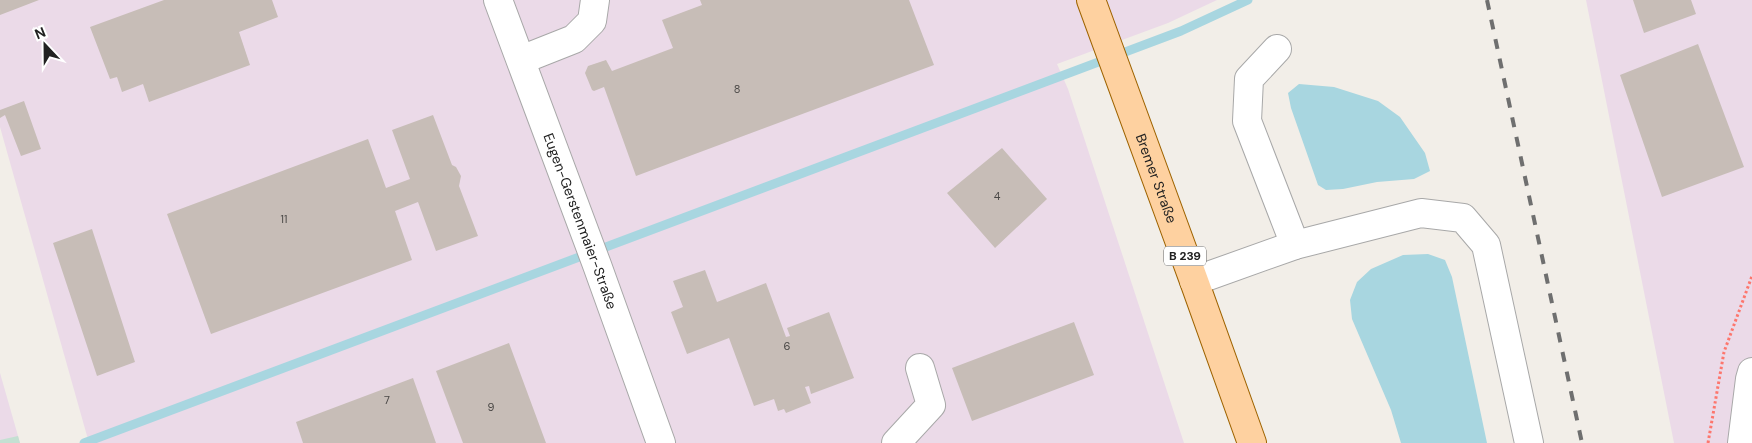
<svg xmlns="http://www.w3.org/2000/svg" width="1752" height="443" viewBox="0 0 1752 443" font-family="'DM Sans',sans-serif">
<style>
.industrial{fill:#ebdae8}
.wetland{fill:#c4e0d2}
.water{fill:#a8d6e0}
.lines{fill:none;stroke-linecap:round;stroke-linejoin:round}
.stream{stroke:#a8d6e0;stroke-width:9}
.building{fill:#c7bdb7}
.minor-casing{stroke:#a8a8a8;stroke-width:30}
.major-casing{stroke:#9e6300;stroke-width:30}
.path{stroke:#fd766d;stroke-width:3;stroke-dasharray:2.5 2.5;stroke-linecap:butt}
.minor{stroke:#fff;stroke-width:28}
.major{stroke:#fed1a0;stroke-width:28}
.rail{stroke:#6f6f6f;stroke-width:4;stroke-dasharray:10 10;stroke-linecap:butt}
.labels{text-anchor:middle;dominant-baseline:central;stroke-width:4;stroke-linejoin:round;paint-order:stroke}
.number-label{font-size:11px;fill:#4a4846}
.shield{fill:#fff;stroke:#646464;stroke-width:1}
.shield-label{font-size:12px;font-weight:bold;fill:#212121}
.street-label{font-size:14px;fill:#212121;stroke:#fff}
</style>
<rect width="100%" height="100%" fill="#f2eee8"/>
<!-- industrial -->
<path class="industrial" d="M0,0H1217L1168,23L1057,64L1068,89L1184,443H89L0,127Z
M1586,0H1752V443H1674Z
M0,373L20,443H0Z"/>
<!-- wetland -->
<path class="wetland" d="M18,436L20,443H0V440Z"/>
<!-- water -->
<path class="water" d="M1299,84L1334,87L1378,101L1400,117L1425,153L1430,171L1414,179L1377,182L1343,189L1326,190L1318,185L1291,108L1288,93Z
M1428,254L1445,260L1452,277L1487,443H1401L1391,410L1352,319L1350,300L1357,282L1371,269L1403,255Z"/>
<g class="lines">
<!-- stream -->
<path class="stream" d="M84,443L1181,31L1248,0"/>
</g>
<!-- building -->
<path class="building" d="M0,0H39L0,15Z
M164,0H272L278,17L239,32L250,65L149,102L143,84L122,92L117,77L110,79L90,27Z
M700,0H909L934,65L636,176L604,87L594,91L592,90L585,73L588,66L606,60L612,71L673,48L662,20L702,5Z
M1633,0H1691L1696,14L1644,33Z
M1698,44L1744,167L1662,197L1620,75Z
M24,101L41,149L21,156L5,115L0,118V110Z
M433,115L452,165L456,167L461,176L459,186L478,236L436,251L418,202L395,211L412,260L211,334L167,214L368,139L386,188L410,179L392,130Z
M1002,148L1047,199L995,248L947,193Z
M92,229L135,362L97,376L53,243Z
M705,270L717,302L766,283L786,337L790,336L787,328L829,312L854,378L811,394L809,386L805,387L811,403L786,413L784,409L778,411L774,399L754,406L729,338L687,354L671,312L683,307L673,281Z
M1074,322L1094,375L972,421L952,368Z
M509,343L546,443H463L436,371Z
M413,378L436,443H303L296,422Z"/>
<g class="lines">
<defs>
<g id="minor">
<path id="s1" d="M498,0L597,265L661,443"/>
<path d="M1277,49L1249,79L1247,121L1295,245"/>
<path d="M521,60L574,39L592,21L595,0"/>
<path d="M1194,281L1295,245L1421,213L1463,218L1486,245L1529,443"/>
<path d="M896,443L931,405L920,368"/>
<path d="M1742,443L1750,379L1752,372"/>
</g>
<g id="major">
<path id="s2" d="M1091,0L1194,281L1252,443"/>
</g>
</defs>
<!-- minor casing -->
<use href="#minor" class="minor-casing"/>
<!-- major casing -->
<use href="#major" class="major-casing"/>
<!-- path -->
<path class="path" d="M1708,443L1724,352L1752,276"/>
<!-- minor -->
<use href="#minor" class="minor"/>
<!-- major -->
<use href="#major" class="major"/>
<!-- rail -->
<path class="rail" d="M1487,0L1582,443"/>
</g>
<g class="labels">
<!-- number labels -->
<g class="number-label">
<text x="737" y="89">8</text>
<text x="997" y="196">4</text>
<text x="284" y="219">11</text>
<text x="787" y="346">6</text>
<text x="387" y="400">7</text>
<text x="491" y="407">9</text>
</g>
<!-- shield labels -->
<rect class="shield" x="1164" y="246.5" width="42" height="19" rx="4"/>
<g class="shield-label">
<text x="1185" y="256">B 239</text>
</g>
<!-- street labels -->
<g class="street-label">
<text stroke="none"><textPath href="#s2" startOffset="190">Bremer Straße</textPath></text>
<text stroke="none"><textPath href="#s1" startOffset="236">Eugen-Gerstenmaier-Straße</textPath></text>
</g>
</g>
<!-- north arrow -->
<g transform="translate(45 45) rotate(338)" stroke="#ffffff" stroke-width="4" paint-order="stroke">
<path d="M0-4L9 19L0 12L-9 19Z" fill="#212121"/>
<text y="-8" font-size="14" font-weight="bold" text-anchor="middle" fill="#212121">N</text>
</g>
</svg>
